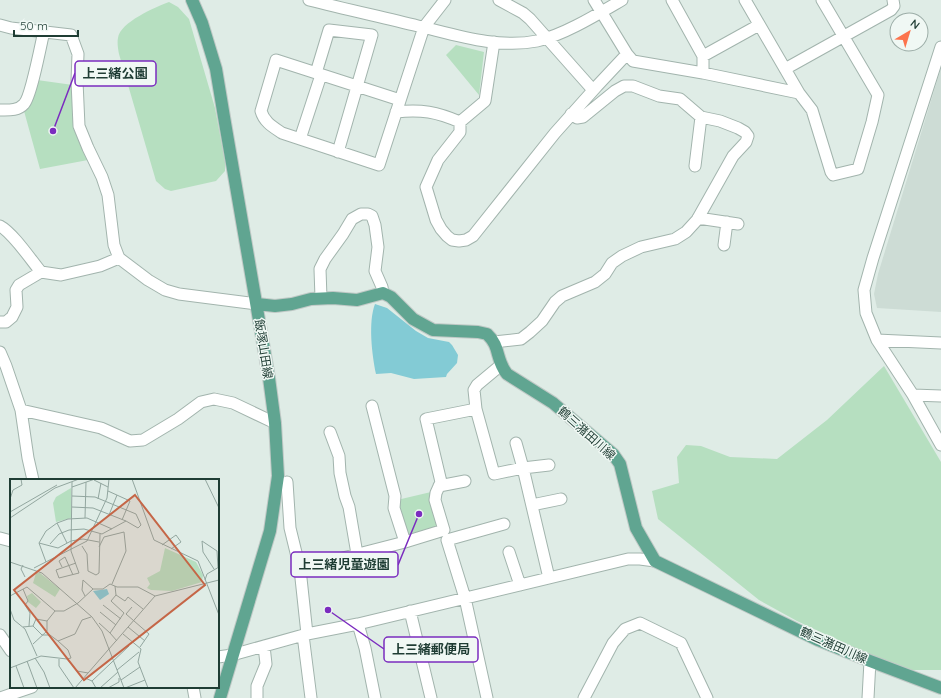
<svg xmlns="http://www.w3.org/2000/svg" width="941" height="698" viewBox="0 0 941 698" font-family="Quicksand,'Noto Sans JP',sans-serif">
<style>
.built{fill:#cddcd5}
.green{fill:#b6dfc0}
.water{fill:#83cbd5}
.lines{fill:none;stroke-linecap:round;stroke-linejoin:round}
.minor-casing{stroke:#a2b4ad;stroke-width:13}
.major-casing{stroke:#c0c9c6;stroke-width:14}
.minor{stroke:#fff;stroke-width:11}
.major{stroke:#60a591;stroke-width:12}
.labels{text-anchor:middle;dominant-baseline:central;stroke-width:3;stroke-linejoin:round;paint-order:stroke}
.street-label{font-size:12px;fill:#1f3d34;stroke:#f0f8f4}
.inset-road{fill:none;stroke:#92a69f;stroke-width:1}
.view{fill:#c56647;fill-opacity:0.15;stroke:#c56647;stroke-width:2}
.inset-edge{fill:none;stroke:#1f3d34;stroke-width:2}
.leader{fill:none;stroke:#7b2cbf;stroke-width:1.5}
.callout-dot{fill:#7b2cbf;stroke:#f0f8f4;stroke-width:1.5}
.callout{fill:#f0f8f4;stroke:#7b2cbf;stroke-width:1.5}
.callout-label{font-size:13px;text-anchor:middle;font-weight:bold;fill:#1f3d34}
</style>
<rect width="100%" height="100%" fill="#dfece6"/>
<!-- built -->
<path class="built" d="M941,68V312L877,308L874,294L878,274Z"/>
<!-- green -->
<path class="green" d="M169,2L178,7L189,19L215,108L225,162V171L216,181L171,191L165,189L156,181L119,54C118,49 117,42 118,38C120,22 156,7 169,2Z
M456,45L484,52L479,95L446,55Z
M37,80L73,85L88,160L40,169L24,111Z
M884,366L941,462V670H909L872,656L797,621L759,600L658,519L652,491L679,483L677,457L686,445L701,446L730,457L777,459L827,420Z
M431,492L441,528L407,538L397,500Z"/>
<!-- water -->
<path class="water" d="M375,304L387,308L416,331L428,338L449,342L452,345L458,355L457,363L447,374L446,377L414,379L391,373L376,374C372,355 368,322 375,304Z"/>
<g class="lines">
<defs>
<path id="minor" d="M309,0C345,9 381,17 418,26C456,35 498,49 537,41C564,35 598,14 622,0
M499,0L523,13L530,19L593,90
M594,0L627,54L633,61L703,73L799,93L812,110L831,172L833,175L858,169L872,122L878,95L822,0
M672,0L703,56V73
M745,0L799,93
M0,25L11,28L71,35L78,54L77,81L79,126L88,148L102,177L108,195L114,245L119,258L148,280L165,290L179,294L257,304
M494,42L485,101L460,122V132L438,160L426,187L436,220L441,229L447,236L452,240L459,241L466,240L473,236L555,133L597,86L627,54
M941,47L873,258L864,290L866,313L877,340L913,395L941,445
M703,56L759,25
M785,69L891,10L894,6L893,0
M316,73L329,30L372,35L338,152
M400,100L276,60L261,111C264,122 273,127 282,133L379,165L424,27L445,0
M0,110C8,110 18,111 24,104C31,97 41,44 44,31
M396,112C421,109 437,112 460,122
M300,139L321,75
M695,166L701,117
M698,218L738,224
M0,226C13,233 31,260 41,272
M724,245L727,222
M321,298L320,269L325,259L343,234L352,219L361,214H368L372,216L375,225L378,247L375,271L382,287L383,293
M0,322H6L12,317L17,307L16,290L19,285L41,272L61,275L100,266L119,258
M877,340L941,343
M494,342L521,339L530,332L542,321L555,302L562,296L595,282L605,274L612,263L622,256L641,247L675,239L686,232L697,220L733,156L746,142L748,136L745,132L738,128L720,121L701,117L680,99L659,96L633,86H624L615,91L583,117L577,118L571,114
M0,352L6,366L21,410L28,458L33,480
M913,395L941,396
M372,406L395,496L394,508L405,542
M476,409L494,474L523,468L549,578
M21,410L101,428L130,441L143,440L178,419L201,402L214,399L233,403L275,423
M330,432L339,456L340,473L345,496L349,507L357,554
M516,443L523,468L549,465
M287,482L290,528L300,569
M439,486L465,481
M532,505L561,499
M0,538L11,541
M509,552L520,585
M410,611L431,698
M358,624L365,648L375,698
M307,634L300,569L405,542L444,530L435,500L436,493L441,482L426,419L476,409L474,390L477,385L501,365
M0,635L11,651
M303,635L311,698
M218,657L232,655L307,634L358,624L628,559H640L655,561
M193,687L195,698
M0,698L32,687
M257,698V686L266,664L264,646
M487,698L465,598L447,540L504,524
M584,698L613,643L625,629L640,623L681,643L707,698
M868,698L870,661"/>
<path id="major" d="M192,0L202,23L216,69L224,117L269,378L275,423L278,476L270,531L220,698
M257,304L275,306L292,304L311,299L333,298L357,300L383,293L391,297L413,319L433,330L478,332L487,334C501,347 495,359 507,374L553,403L613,454L620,464L636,528L655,561L818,640L870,661L941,688"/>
</defs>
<!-- minor casing -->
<use href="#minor" class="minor-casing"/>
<!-- major casing -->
<use href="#major" class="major-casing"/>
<!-- minor -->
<use href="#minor" class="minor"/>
<!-- major -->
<use href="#major" class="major"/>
</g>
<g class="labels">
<!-- street labels -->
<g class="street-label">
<text transform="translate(264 349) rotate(81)">飯塚山田線</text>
<text transform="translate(587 433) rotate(42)">鶴三潴田川線</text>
<text transform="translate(834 645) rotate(24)">鶴三潴田川線</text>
</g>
</g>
<!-- overview -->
<g transform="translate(10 479)">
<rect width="209" height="209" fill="#dfece6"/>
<path d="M61,9V39L46,43L43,24L46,18ZM155,69L186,83L193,96L192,103L162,112L141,111L137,109L140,105L137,99L150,92ZM26,94H30L50,110L45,118L23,104ZM22,114L31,123L26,129L18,123L17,117Z" fill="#b6dfc0"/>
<path d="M97,110L99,115L90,121L83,112Z" fill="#83cbd5"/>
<path class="inset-road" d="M122,0L144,61L188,82L209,136M195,0L209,29M84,1L98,8M62,3L61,72L69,94L49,99L46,91L66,84M62,8L85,0M98,12L120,22L112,41M0,20L3,11L12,6L11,0M88,20L91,4M62,28L83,29L116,42M0,33L47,6M99,36L107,16M0,39L45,9L69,0M75,39L76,3M47,44L57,64M29,64L48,69L61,62L73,60L89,63M40,65L49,55L59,51L74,50L92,55L116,42L128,49L131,46L126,35L85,18L62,17M152,66L166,56L171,63L161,70M72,67L77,75L78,92L86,96L89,94L90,55M89,68L94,58L114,53L116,72L102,105M0,83L32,94L82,138L92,152L114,209M36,83L29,64L36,52L47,44L58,40L77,39L102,50M13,86L11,90L15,98M52,88L49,82L55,78L63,96M24,89L77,62L97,19L99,0M204,90L193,73L192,62L207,72L208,89M195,101L197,95L209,88M105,107L106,116L101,122L114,134L100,154L107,162M13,110L18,122L15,126L20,134L19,147M106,116L115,122L118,118L133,130M0,117L17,108L45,132H54L68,124M75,117L72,111L73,101L83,110M68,124L83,110H93L100,105L107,108H128L145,117L209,101M93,126L111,140M122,128L116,135L139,155L130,168M0,130L4,141L15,150L27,177M90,133L106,146M89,144L100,154M23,147L26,140L37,142M13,148L23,147L32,156H40L48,162L58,171L61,179L57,180M118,148L135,162M113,155L131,170L128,183L138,209M48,162L65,155L72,141L81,138M23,165L37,152V142L45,132M25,179L34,193L40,209M49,180V187L64,209M17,182L27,209M6,187L14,209M0,189L31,177L57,180L67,192L78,194M107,191L129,173M75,199L82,202L86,209M111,201L130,188M82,202L119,167M65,209L145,117M90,209L108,193M98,209L109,203V199M115,209L135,201"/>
<path class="view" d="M125,16L195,106L74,201L4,111Z"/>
<rect width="209" height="209" class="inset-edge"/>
</g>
<!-- callouts -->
<path class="leader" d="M53 131L75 73M419 514L398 565M328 610L384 649"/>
<g class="callout-dot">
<circle cx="53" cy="131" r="4"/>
<circle cx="419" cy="514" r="4"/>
<circle cx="328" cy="610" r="4"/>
</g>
<g class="callout">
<rect x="75" y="61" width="81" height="25" rx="4"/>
<rect x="291" y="552" width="107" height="25" rx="4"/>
<rect x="384" y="637" width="94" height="25" rx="4"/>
</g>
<g class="callout-label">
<text x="115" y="78">上三緒公園</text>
<text x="344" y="569">上三緒児童遊園</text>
<text x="431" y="654">上三緒郵便局</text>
</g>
<!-- north arrow -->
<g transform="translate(909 32) rotate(38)"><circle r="19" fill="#f0f8f4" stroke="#9cada7"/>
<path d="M0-3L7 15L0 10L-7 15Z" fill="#fc744d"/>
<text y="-6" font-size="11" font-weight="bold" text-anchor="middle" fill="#1f3d34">N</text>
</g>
<!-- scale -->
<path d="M14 30v6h64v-6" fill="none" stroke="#1f3d34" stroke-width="2"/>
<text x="20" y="30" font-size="12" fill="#1f3d34" stroke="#f0f8f4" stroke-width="3" paint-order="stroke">50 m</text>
</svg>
